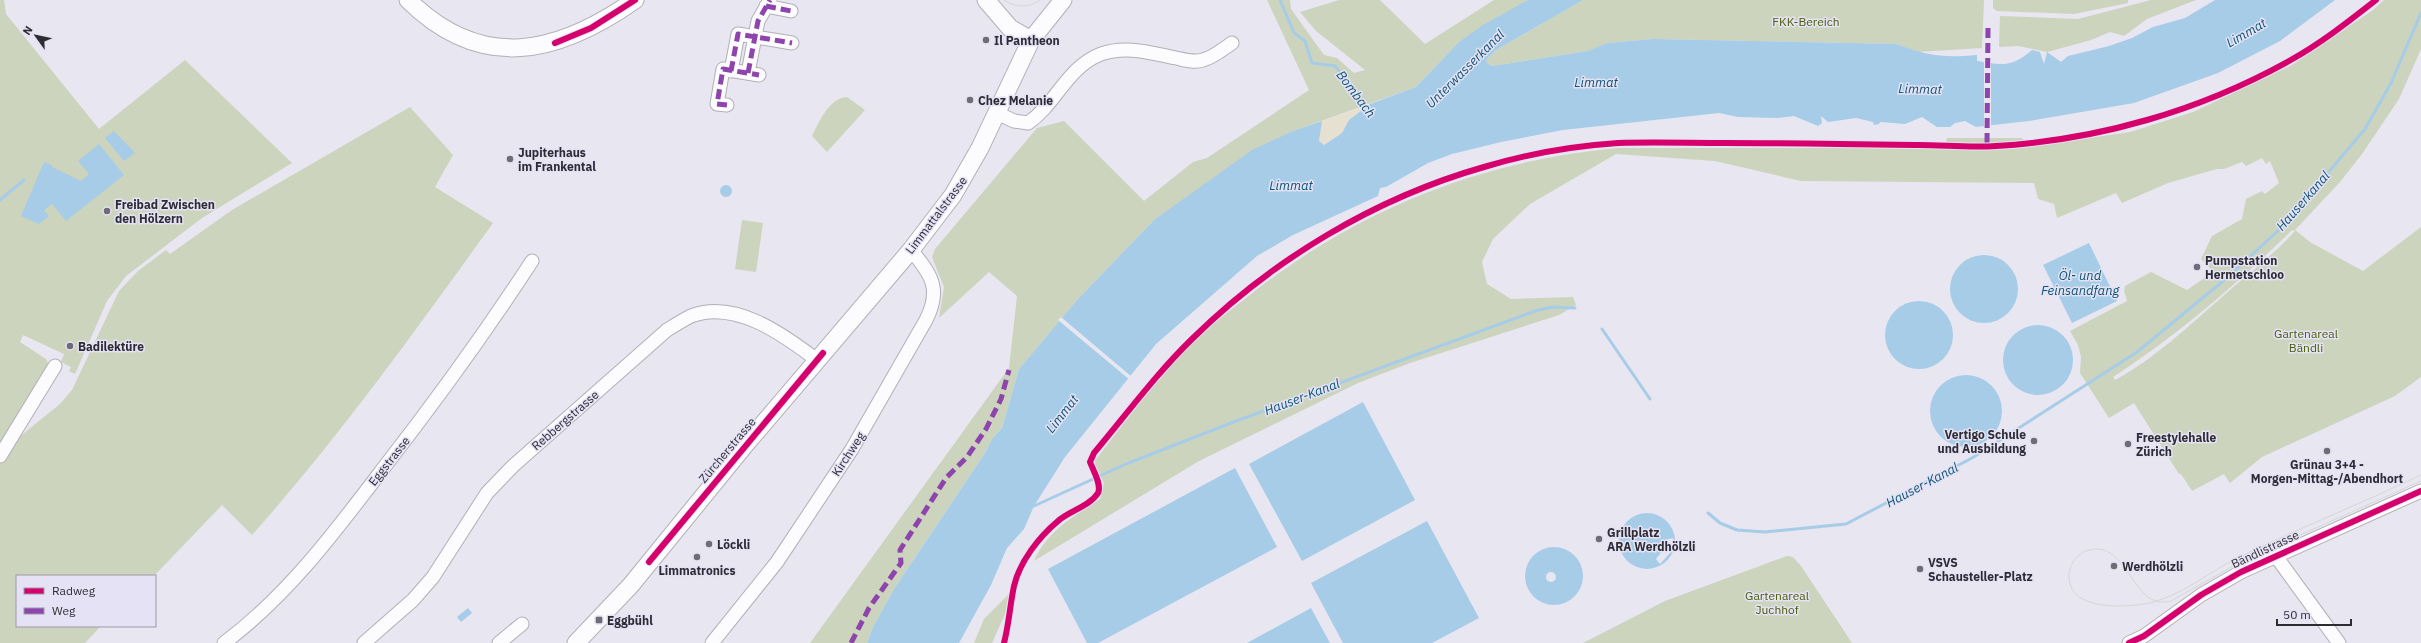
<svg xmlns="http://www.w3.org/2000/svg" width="2421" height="643" viewBox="0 0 2421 643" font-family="'IBM Plex Sans',sans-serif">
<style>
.green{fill:#ccd4be;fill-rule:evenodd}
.sand{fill:#e6e0d0}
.water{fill:#a6cce8}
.pier{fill:#e8e6f0}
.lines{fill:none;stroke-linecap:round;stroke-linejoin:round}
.stream{stroke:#a6cce8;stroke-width:3}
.minor-casing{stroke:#b1b0b7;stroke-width:15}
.major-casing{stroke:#b1b0b7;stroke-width:19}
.minor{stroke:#fcfbfd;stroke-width:13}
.major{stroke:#fcfbfd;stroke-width:17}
.tram{stroke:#d6d6d8;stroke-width:1}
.quiet{stroke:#8e44ad;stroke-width:5;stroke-dasharray:10 5;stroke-linecap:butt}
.cycleway-casing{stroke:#e4e2f4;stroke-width:8}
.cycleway{stroke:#d6006c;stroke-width:6}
.poi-dot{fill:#6e6d75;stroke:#e4e2f4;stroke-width:1.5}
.labels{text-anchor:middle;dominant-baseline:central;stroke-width:3;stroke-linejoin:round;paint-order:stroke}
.park-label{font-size:12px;fill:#495d07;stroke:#e4e2f4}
.poi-label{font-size:12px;font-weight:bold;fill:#2d2c33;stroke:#e4e2f4;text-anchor:start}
.street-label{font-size:12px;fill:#2d2c33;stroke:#e4e2f4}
.water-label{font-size:13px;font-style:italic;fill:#0c5374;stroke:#e4e2f4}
</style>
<rect width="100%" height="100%" fill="#e8e6f0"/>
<!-- green -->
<path class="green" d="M0,0H4L6,14L99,129L185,60L292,163L202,218L126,276L107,301L75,374L69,371L71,367L61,362L64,354L23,335L20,342L46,359L49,366L0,449Z
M1267,0H1290L1291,9L1324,55L1337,58L1354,73L1365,70L1316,31L1300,12L1339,0H1380L1425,44L1494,0H1528L1459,42L1416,87L1293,131L1154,220L1077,300L1019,369L1002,428L992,439L985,453L894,589L873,627L867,643H810L1009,368L1017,296L989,272L939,318L944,287L932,257L935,249L1037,128L1064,121L1144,201L1193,162L1207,158L1309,90Z
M1583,0H1984L1982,48L1917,52L1896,44L1653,39L1607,43L1589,51L1492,66L1487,63L1486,60L1496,50Z
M1993,0H2128V3L2074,14L1997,11L1993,8Z
M2151,0H2196L2147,19L2124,36L2110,32L2091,40L2047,52L2018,46L1999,47L2000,16L2078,19Z
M2384,0H2421V49L2399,99L2362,154L2340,182L2295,230L2310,242L2363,271L2421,227V377L2395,396L2262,457L2230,483L2224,474L2192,491L2181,474H2179L2134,403L2109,418L2080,373L2081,357L2078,345L2070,331L2127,301L2124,291L2125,286L2151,272L2187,290L2203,279L2211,269L2201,259L2212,236L2242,219L2246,199L2262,191L2265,194L2279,183L2270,161L2266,164L2262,158L2246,166L2242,162L2224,169H2217L2168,183L2122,203L2116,193L2057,218L2054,204L2038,199L2034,183L1801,181L1715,161L1616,154L1530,204L1493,239L1482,262L1487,284L1511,299L1573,297L1576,305L1559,315L1410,363L1358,383L1199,461L1034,561C1047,531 1074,516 1100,499L1104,483L1094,462C1128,418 1160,374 1199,336C1212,323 1227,313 1241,302C1352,212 1474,162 1617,148H1944L1947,138H2022L2028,147L2130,132L2193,112L2292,65L2373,10ZM2292,230L2295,231C2273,255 2247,275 2223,296C2189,326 2154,359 2115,380L2113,377C2178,335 2237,284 2292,230Z
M847,97L865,110L827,152L812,136C819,122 829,98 847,97Z
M410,107L453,155L435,187L493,223C416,330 340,436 252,535L222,505L154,576H17V626H101L85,643H0V463L13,442L60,404L72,390L119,291L138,271L166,250L170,254L232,210Z
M742,220L763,223L756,272L735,269Z
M1787,556L1793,557L1801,566L1852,643H1583L1665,601Z
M1009,594L1005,614L992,643H974L984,619Z"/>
<!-- sand -->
<path class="sand" d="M1370,104L1349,120L1342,133L1323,145L1319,141L1322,121Z"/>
<!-- water -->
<path class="water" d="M1528,0H1583L1496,50L1486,60L1487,63L1492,66L1588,51L1607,43L1653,39L1896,44C1929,56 1943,58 1977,55V61C2003,65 2011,68 2032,50L2040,52L2044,64L2047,52L2061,62L2068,56L2109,46L2132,38L2153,27L2185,18L2215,0H2335L2280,41L2218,73L2134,103L2029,121L1984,126L1976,127L1965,121L1955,123L1950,127H1937L1922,117L1905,124L1880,122L1879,124L1874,125L1873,122L1856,118L1828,122L1821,116L1822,123L1818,126L1794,116L1777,118L1738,117L1719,113L1563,130L1501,142L1452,154L1428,163L1386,187L1380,188L1378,196L1293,235L1257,256L1156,344L1065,457L1034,506L1024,529L1007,548L991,585L959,643H867L873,627L894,589L985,453L992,439L1002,428L1019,369L1077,300L1154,220L1252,150L1293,131L1322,121L1319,141L1324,145L1342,133L1349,120L1370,104L1416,87L1459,42L1483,25Z
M114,131L135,153L124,161L105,138Z
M99,144L124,175L66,221L52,204L44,210L49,216L39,224L21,216L44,162L52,165V167L81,181L89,174L78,161Z
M720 191a6 6 0 1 1 12 0a6 6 0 1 1-12 0Z
M2089,243L2117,301L2072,323L2043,265Z
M1950 289a34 34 0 1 1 68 0a34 34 0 1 1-68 0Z
M1885 335a34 34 0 1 1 68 0a34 34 0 1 1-68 0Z
M2003 360a35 35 0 1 1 70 0a35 35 0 1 1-70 0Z
M1930 411a36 36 0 1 1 72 0a36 36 0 1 1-72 0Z
M1363,402L1415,500L1302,561L1249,464Z
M1235,468L1277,547L1098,643H1087L1048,569Z
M1619 541a28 28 0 1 1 56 0a28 28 0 1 1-56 0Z
M1427,521L1479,618L1432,643H1343L1311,583Z
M1525 576a29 29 0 1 1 58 0a29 29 0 1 1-58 0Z
M468,608L472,613L461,622L457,617Z
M1311,608L1330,643H1247Z"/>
<!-- pier -->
<path class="pier" d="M1984,60L1991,61V128H1984Z
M1061,317L1132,377L1130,380L1058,320Z
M1673,538L1670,553L1660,564L1656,559L1664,549L1665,540Z
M1546 577a5 5 0 1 1 10 0a5 5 0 1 1-10 0Z"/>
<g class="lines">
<!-- stream -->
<path class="stream" d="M1280,0L1294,33L1305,41L1312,63L1335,66L1368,110
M0,200L24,180
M1602,329L1650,399
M1034,506L1126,464L1231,423L1535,311L1552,307L1575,308
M1708,513L1720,523L1737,530L1765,532L1846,524L1972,458L2137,352L2228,277L2282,227L2365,129L2391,83L2421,13"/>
<defs>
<path id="minor" d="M766,6L791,11
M731,71L738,34L792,43
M748,73L758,21L770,0
M727,105L717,104L723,69L759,75
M997,113L1014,121L1028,123C1056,104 1067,67 1101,54C1126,45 1151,53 1176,58C1185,60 1194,63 1203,60C1214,57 1223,49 1232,43
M0,456L55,366
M2275,555L2339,643
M224,643C287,596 335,532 382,470C435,402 485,333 532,261
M364,643L413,600L433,577L487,493L513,466L667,330C675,325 683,320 691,316C735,299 784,335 817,360
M499,643L522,624
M712,643L777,562L852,449L926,320C942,289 931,274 911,250
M2129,643L2144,636L2201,595L2241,572L2421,491"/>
<path id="major" d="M408,0C482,73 558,54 635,0
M986,0L1010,28L1031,40
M576,643L631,585L745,445L911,250L953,195L980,148L1031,40L1063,0"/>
</defs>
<!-- minor casing -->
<use href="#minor" class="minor-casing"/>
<!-- major casing -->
<use href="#major" class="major-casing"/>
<!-- minor -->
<use href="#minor" class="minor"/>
<!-- major -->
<use href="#major" class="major"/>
<!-- tram -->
<path class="tram" d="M1004,0C1016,8 1028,8 1040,0
M2421,475C2361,504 2299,528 2239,557C2211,571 2185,593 2154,602C2133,607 2084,611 2072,589C2065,575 2071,557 2086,551C2118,539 2129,583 2149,598C2156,602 2163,603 2171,601L2242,561L2421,481"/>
<!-- quiet -->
<path class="quiet" d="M766,6L791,11
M731,71L738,34L792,43
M748,73L758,21L770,0
M727,105L717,104L723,69L759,75
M1987,143L1988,28
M851,643L869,608L901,563L900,550L946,478L967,457L986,429L1001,399L1009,370"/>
<defs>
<path id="cycleway" d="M555,43L591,28L635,0
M649,562L823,353
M1004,643C1009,624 1010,605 1014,586C1020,561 1039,537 1058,521C1069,511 1090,506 1098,493C1102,485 1093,470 1090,462L1094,453C1126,415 1156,374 1192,339C1272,260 1375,198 1484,167C1527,154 1573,146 1618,143C1653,142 1689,143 1725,143C1789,143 1853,144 1918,145C1944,145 1970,148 1996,146C2098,140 2199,111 2289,61C2320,44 2348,22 2376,0
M2129,643L2144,636L2201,595L2241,572L2421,491"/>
</defs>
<!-- cycleway casing -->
<use href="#cycleway" class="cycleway-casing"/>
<!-- cycleway -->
<use href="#cycleway" class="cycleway"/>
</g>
<!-- markers -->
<g class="poi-dot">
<circle cx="986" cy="40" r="4"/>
<circle cx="970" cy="100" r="4"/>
<circle cx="510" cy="159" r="4"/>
<circle cx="107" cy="211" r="4"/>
<circle cx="2197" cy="267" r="4"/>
<circle cx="70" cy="346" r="4"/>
<circle cx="2034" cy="441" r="4"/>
<circle cx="2128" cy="444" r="4"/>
<circle cx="2327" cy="451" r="4"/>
<circle cx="1599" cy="539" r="4"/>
<circle cx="709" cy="544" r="4"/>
<circle cx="697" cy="557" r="4"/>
<circle cx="2114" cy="566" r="4"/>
<circle cx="1920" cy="569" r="4"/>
<rect x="595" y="616" width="8" height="8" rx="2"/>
</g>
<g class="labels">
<!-- park labels -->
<g class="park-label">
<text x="1806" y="21">FKK-Bereich</text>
<text x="2306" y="333">Gartenareal<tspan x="2306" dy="14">Bändli</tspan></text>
<text x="1777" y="595">Gartenareal<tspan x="1777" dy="14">Juchhof</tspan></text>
</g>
<!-- poi labels -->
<g class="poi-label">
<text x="994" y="40">Il Pantheon</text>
<text x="978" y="100">Chez Melanie</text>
<text x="518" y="152">Jupiterhaus<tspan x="518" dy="14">im Frankental</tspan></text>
<text x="115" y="204">Freibad Zwischen<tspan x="115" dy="14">den Hölzern</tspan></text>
<text x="2205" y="260">Pumpstation<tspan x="2205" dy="14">Hermetschloo</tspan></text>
<text x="78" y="346">Badilektüre</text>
<text x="2026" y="434" text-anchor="end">Vertigo Schule<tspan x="2026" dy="14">und Ausbildung</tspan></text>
<text x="2136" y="437">Freestylehalle<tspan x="2136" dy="14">Zürich</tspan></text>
<text x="2327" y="464" text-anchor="middle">Grünau 3+4 -<tspan x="2327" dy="14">Morgen-Mittag-/Abendhort</tspan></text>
<text x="1607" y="532">Grillplatz<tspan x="1607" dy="14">ARA Werdhölzli</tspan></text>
<text x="717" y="544">Löckli</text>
<text x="1928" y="562">VSVS<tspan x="1928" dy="14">Schausteller-Platz</tspan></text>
<text x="2122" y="566">Werdhölzli</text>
<text x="697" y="570" text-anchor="middle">Limmatronics</text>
<text x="607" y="620">Eggbühl</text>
</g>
<!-- street labels -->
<g class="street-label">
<text transform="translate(936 215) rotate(-53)">Limmattalstrasse</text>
<text transform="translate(565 420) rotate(-41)">Rebbergstrasse</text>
<text transform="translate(727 450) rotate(-50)">Zürcherstrasse</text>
<text transform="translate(848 454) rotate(-57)">Kirchweg</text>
<text transform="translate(389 461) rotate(-52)">Eggstrasse</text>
<text transform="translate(2265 549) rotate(-25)">Bändlistrasse</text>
</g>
<!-- water labels -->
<g class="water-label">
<text transform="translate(2246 33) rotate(-30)">Limmat</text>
<text transform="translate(1465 69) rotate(-45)">Unterwasserkanal</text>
<text x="1596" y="82">Limmat</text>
<text transform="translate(1920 89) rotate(1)">Limmat</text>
<text transform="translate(1356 94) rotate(53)">Bombach</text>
<text x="1291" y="185">Limmat</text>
<text transform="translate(2303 201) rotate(-49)">Hauserkanal</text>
<text x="2080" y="275">Öl- und<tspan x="2080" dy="15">Feinsandfang</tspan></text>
<text transform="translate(1302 397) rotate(-21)">Hauser-Kanal</text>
<text transform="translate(1062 414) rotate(-52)">Limmat</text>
<text transform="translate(1922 485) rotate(-28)">Hauser-Kanal</text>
</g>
</g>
<!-- legend -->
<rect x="16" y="575" width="140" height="52" fill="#e4e2f4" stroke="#9b99a7"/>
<rect x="24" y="588" width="20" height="6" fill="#d6006c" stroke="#9b99a7"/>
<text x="52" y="595" font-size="12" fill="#2d2c33">Radweg</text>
<rect x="24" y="608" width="20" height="6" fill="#8e44ad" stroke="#9b99a7"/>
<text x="52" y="615" font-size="12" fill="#2d2c33">Weg</text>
<!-- north arrow -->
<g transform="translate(36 36) rotate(303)" stroke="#e4e2f4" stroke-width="3" paint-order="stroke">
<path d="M0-3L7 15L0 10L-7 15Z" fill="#2d2c33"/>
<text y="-6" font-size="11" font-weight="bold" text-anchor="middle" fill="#2d2c33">N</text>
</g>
<!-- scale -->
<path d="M2277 619v6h74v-6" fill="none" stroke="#2d2c33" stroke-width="2"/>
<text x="2283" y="619" font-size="12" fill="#2d2c33" stroke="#e4e2f4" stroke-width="3" paint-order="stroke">50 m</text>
</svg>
